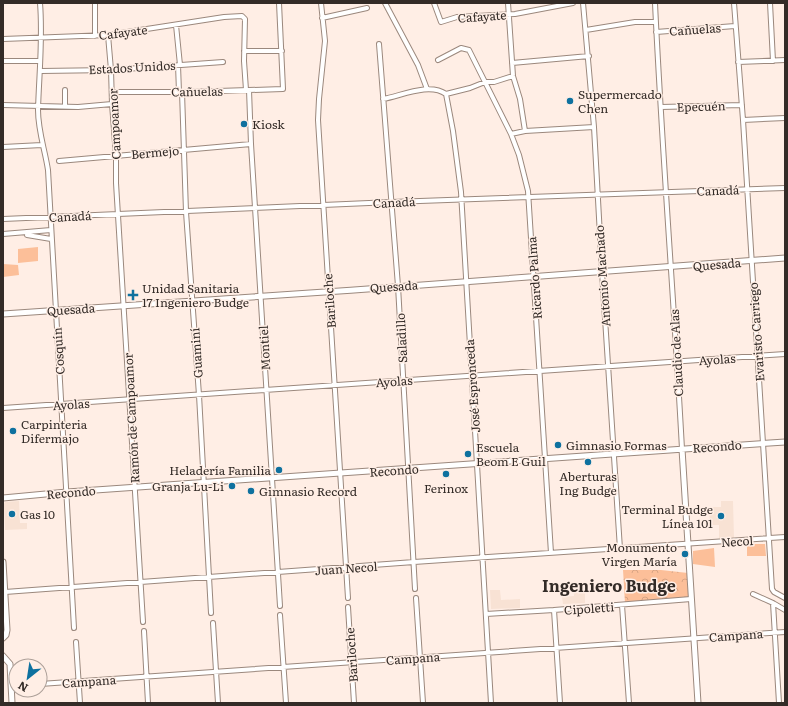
<svg xmlns="http://www.w3.org/2000/svg" width="788" height="706" viewBox="0 0 788 706" font-family="Literata,serif">
<style>
.built{fill:#f8e2d4}
.park{fill:url(#park-crowns)}
.garden{fill:#fcbf99}
.lines{fill:none;stroke-linecap:round;stroke-linejoin:round}
.minor-casing{stroke:#9b887d;stroke-width:6}
.tertiary-casing{stroke:#9b887d;stroke-width:7}
.minor{stroke:#fff;stroke-width:4}
.tertiary{stroke:#fff;stroke-width:5}
.poi-dot{fill:#0e719f;stroke:#ffeee5;stroke-width:1.5}
.labels{text-anchor:middle;dominant-baseline:central;stroke-width:3;stroke-linejoin:round;paint-order:stroke}
.street-label{font-size:12px;fill:#332b27;stroke:#ffeee5}
.poi-label{font-size:12px;fill:#332b27;stroke:#ffeee5;text-anchor:start}
.district-label{font-size:16px;font-weight:bold;fill:#332b27;stroke:#ffeee5}
</style>
<defs>
<pattern id="park-crowns" width="20" height="18" patternUnits="userSpaceOnUse"><rect width="20" height="18" fill="#fcbf99"/><path d="M2 6a3 3 0 1 1 6 0M12 15a3 3 0 1 1 6 0" fill="none" stroke="#d8a484"/></pattern>
</defs>
<rect width="100%" height="100%" fill="#ffeee5"/>
<!-- built -->
<path class="built" d="M19,501L20,523H27V529L5,530L4,504L5,502Z
M721,501H733L734,538H719V525H710L709,507H721Z
M585,582V603L563,604L562,597L574,596L573,583Z
M490,590H500L501,600L520,599V608L491,609Z"/>
<!-- park -->
<path class="park" d="M623,570H661L688,573L690,598L625,603Z"/>
<!-- garden -->
<path class="garden" d="M38,247V261L18,263V249Z
M3,264L18,265L19,275L3,277Z
M747,544H765L766,556H747Z
M714,548L715,567L693,564V551Z
M635,576L636,594H626L625,577Z"/>
<g class="lines">
<defs>
<path id="minor" d="M40,3C43,39 39,74 38,110C38,131 45,150 48,170L74,628
M95,3V36
M321,3L325,41L319,99L318,120L348,598
M385,3L418,65L427,89
M434,3L441,22L457,17L515,14L573,3
M508,3L513,76L520,99L525,131
M583,3L594,127L602,272L620,549
M655,3C662,152 674,300 682,449
M734,3L743,120L772,589L774,592L785,598
M770,3L773,61
M322,18L367,8
M176,25L180,65
M586,30L635,22H656
M656,32L735,26
M108,35L111,70L112,104L116,156V183L143,622
M3,39L108,35L224,17L242,16L245,19L244,61L246,90
M379,44L398,286L415,589
M244,51H282
M438,60L461,48L469,50L511,134L519,155L528,191L551,553
M3,61H40
M738,62L785,60
M512,63L589,56
M178,65L179,92
M41,71L111,70L223,62
M65,90V106
M249,90L251,144L280,606
M112,92H187L283,89L279,3
M182,92L186,212L199,395L211,613
M446,94L453,131L461,192L491,703
M383,99C401,96 429,82 446,94L470,88L485,82H494L513,76
M3,105L78,107L112,104
M661,107L742,105
M743,120L785,118
M511,134L525,131L594,127
M3,147L42,145
M59,161L251,144
M3,219L392,202L785,188
M3,234L51,230
M27,235L51,239
M3,408L785,354
M5,592L414,562L785,537
M753,594L773,603L785,610
M416,598L423,703
M773,603L779,703
M622,605L629,703
M348,607L354,703
M554,610L560,703
M486,614L554,610L691,599
M280,615L286,703
M213,623L218,703
M144,631L148,703
M76,642L80,703
M40,684L785,632"/>
<path id="tertiary" d="M3,314C264,297 524,278 785,258
M682,449L698,703
M3,498L67,492L785,442
M3,562L7,630L6,635L3,638
M3,656L10,664L12,703"/>
</defs>
<!-- minor casing -->
<use href="#minor" class="minor-casing"/>
<!-- tertiary casing -->
<use href="#tertiary" class="tertiary-casing"/>
<!-- minor -->
<use href="#minor" class="minor"/>
<!-- tertiary -->
<use href="#tertiary" class="tertiary"/>
</g>
<!-- markers -->
<g class="poi-dot">
<circle cx="570" cy="101" r="4"/>
<circle cx="244" cy="124" r="4"/>
<path d="M131 289h4v4h4v4h-4v4h-4v-4h-4v-4h4z"/>
<circle cx="13" cy="431" r="4"/>
<circle cx="558" cy="445" r="4"/>
<circle cx="468" cy="454" r="4"/>
<circle cx="588" cy="462" r="4"/>
<circle cx="279" cy="470" r="4"/>
<circle cx="446" cy="474" r="4"/>
<circle cx="232" cy="486" r="4"/>
<circle cx="251" cy="491" r="4"/>
<circle cx="12" cy="514" r="4"/>
<circle cx="721" cy="516" r="4"/>
<circle cx="685" cy="554" r="4"/>
</g>
<g class="labels">
<!-- street labels -->
<g class="street-label">
<text transform="translate(482 16) rotate(-4)">Cafayate</text>
<text transform="translate(695 29) rotate(-4)">Cañuelas</text>
<text transform="translate(123 32) rotate(-7)">Cafayate</text>
<text transform="translate(132 67) rotate(-3)">Estados Unidos</text>
<text transform="translate(197 91) rotate(-1)">Cañuelas</text>
<text transform="translate(701 106) rotate(-2)">Epecuén</text>
<text transform="translate(114 124) rotate(-93)">Campoamor</text>
<text transform="translate(155 152) rotate(-5)">Bermejo</text>
<text transform="translate(718 190) rotate(-2)">Canadá</text>
<text transform="translate(394 202) rotate(-3)">Canadá</text>
<text transform="translate(70 216) rotate(-3)">Canadá</text>
<text transform="translate(717 264) rotate(-5)">Quesada</text>
<text transform="translate(602 276) rotate(-94)">Antonio Machado</text>
<text transform="translate(534 278) rotate(-94)">Ricardo Palma</text>
<text transform="translate(394 286) rotate(-4)">Quesada</text>
<text transform="translate(329 301) rotate(-94)">Bariloche</text>
<text transform="translate(71 309) rotate(-4)">Quesada</text>
<text transform="translate(756 332) rotate(-94)">Evaristo Carriego</text>
<text transform="translate(401 338) rotate(-93)">Saladillo</text>
<text transform="translate(264 348) rotate(-93)">Montiel</text>
<text transform="translate(58 351) rotate(-94)">Cosquín</text>
<text transform="translate(196 353) rotate(-94)">Guaminí</text>
<text transform="translate(676 353) rotate(-93)">Claudio de Alas</text>
<text transform="translate(717 359) rotate(-4)">Ayolas</text>
<text transform="translate(394 381) rotate(-4)">Ayolas</text>
<text transform="translate(472 386) rotate(-94)">José Espronceda</text>
<text transform="translate(71 404) rotate(-4)">Ayolas</text>
<text transform="translate(131 418) rotate(-93)">Ramón de Campoamor</text>
<text transform="translate(717 446) rotate(-4)">Recondo</text>
<text transform="translate(394 470) rotate(-4)">Recondo</text>
<text transform="translate(71 492) rotate(-5)">Recondo</text>
<text transform="translate(737 541) rotate(-4)">Necol</text>
<text transform="translate(346 568) rotate(-4)">Juan Necol</text>
<text transform="translate(589 608) rotate(-4)">Cipoletti</text>
<text transform="translate(736 635) rotate(-4)">Campana</text>
<text transform="translate(351 655) rotate(-94)">Bariloche</text>
<text transform="translate(413 658) rotate(-4)">Campana</text>
<text transform="translate(89 681) rotate(-4)">Campana</text>
</g>
<!-- poi labels -->
<g class="poi-label">
<text x="578" y="94">Supermercado<tspan x="578" dy="14">Chen</tspan></text>
<text x="252" y="124">Kiosk</text>
<text x="142" y="288">Unidad Sanitaria<tspan x="142" dy="14">17 Ingeniero Budge</tspan></text>
<text x="21" y="424">Carpinteria<tspan x="21" dy="14">Difermajo</tspan></text>
<text x="566" y="445">Gimnasio Formas</text>
<text x="476" y="447">Escuela<tspan x="476" dy="14">Beom E Guil</tspan></text>
<text x="271" y="470" text-anchor="end">Heladería Familia</text>
<text x="588" y="476" text-anchor="middle">Aberturas<tspan x="588" dy="14">Ing Budge</tspan></text>
<text x="224" y="486" text-anchor="end">Granja Lu-Li</text>
<text x="446" y="488" text-anchor="middle">Ferinox</text>
<text x="259" y="491">Gimnasio Record</text>
<text x="713" y="509" text-anchor="end">Terminal Budge<tspan x="713" dy="14">Línea 101</tspan></text>
<text x="20" y="514">Gas 10</text>
<text x="677" y="547" text-anchor="end">Monumento<tspan x="677" dy="14">Virgen María</tspan></text>
</g>
<!-- district labels -->
<g class="district-label">
<text x="609" y="585">Ingeniero Budge</text>
</g>
</g>
<!-- border -->
<rect width="788" height="706" fill="none" stroke="#332b27" stroke-width="8"/>
<!-- north arrow -->
<g transform="translate(28 678) rotate(210)"><circle r="19" fill="#ffeee5" stroke="#ada099"/>
<path d="M0-3L7 15L0 10L-7 15Z" fill="#0e719f"/>
<text y="-6" font-size="11" font-weight="bold" text-anchor="middle" fill="#332b27">N</text>
</g>
</svg>
